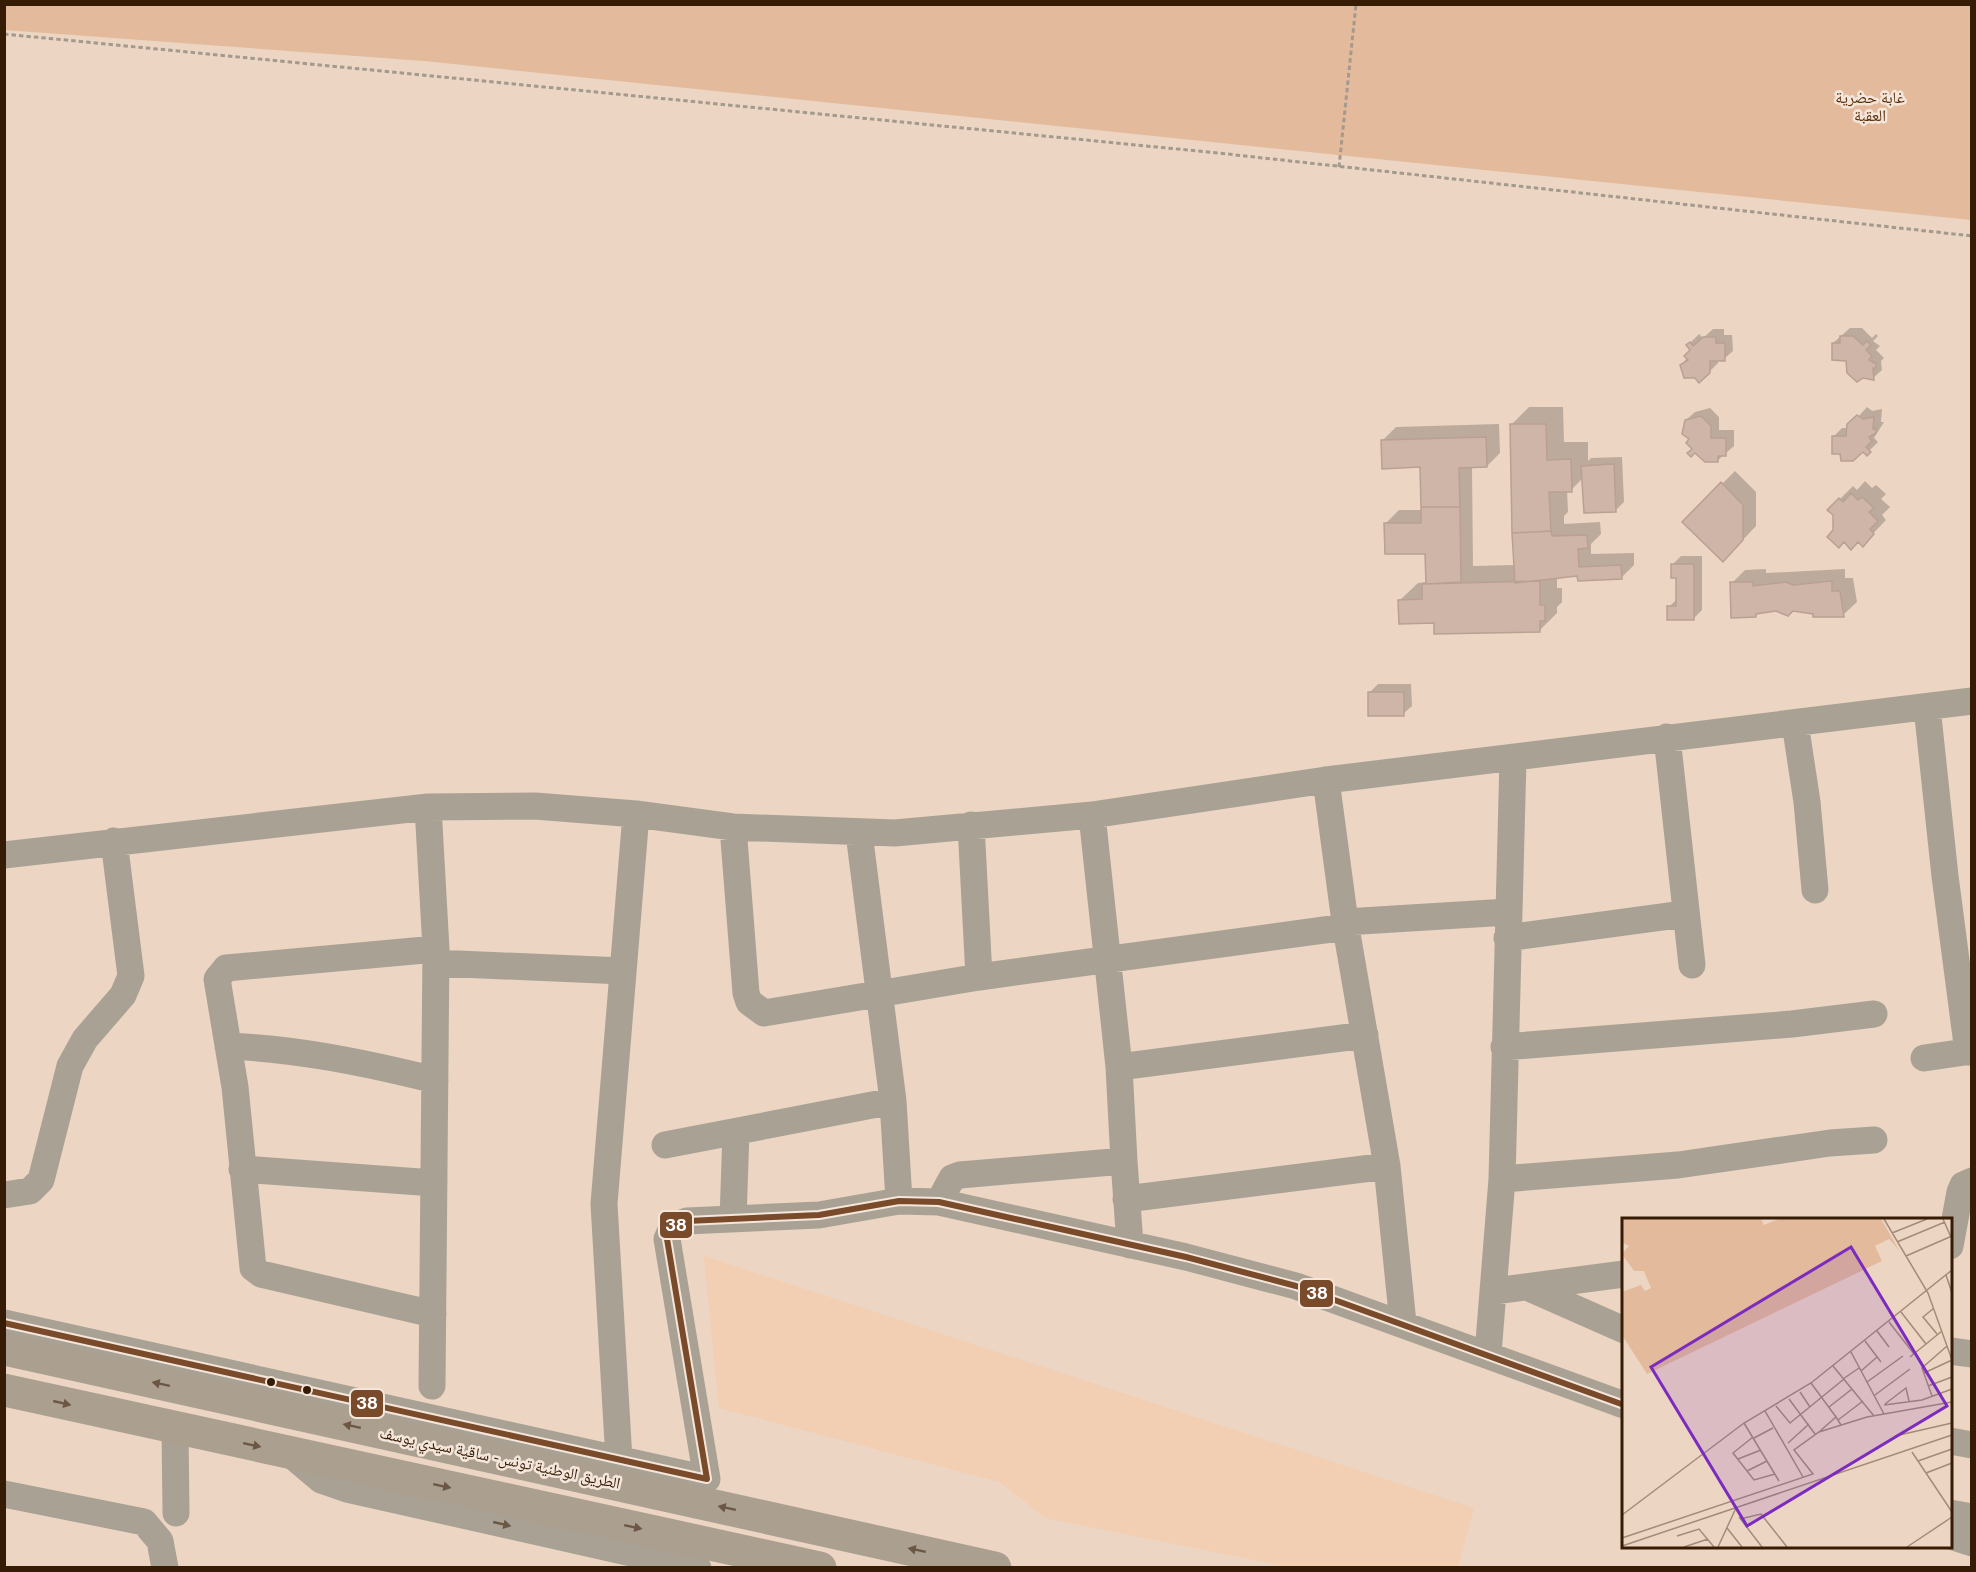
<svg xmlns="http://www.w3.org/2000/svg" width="1976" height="1572" viewBox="0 0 1976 1572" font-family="'Public Sans','Noto Naskh Arabic',sans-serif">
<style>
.built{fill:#f2ceb3}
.green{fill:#e3ba9b}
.shadow{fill:#0003}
.building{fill:#ceb5a8;stroke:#b9a093;stroke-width:1.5}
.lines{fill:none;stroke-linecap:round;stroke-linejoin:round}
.path{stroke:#a39a8d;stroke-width:3;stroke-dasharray:4.5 3;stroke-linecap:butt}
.minor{stroke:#a9a294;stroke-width:27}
.highway{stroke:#ab9f90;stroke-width:33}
.bus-1-casing{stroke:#f4e6db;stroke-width:10}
.bus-1{stroke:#7a4b2a;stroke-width:6}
.oneway{fill:#6b5744}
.oneway2{fill:#6a5845}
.bus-dot{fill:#361c05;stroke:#f4e6db;stroke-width:2}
.labels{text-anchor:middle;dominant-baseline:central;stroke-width:5;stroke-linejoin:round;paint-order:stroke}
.park-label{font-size:16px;fill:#5a300a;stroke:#f4e6db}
.street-label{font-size:16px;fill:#361c05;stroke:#f4e6db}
.inset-road{fill:none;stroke:#a38b77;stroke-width:1.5}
.view{fill:#7b2cbf;fill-opacity:0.15;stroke:#7b2cbf;stroke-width:3}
.inset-edge{fill:none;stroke:#361c05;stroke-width:3}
.line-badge{stroke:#f4e6db;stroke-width:2}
.badge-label{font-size:16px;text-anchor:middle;font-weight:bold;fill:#fff}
</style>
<rect width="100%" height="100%" fill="#ecd5c3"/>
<!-- built -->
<path class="built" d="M704,1256L1474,1508L1458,1567H1290L1045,1518L1000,1482L719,1408Z"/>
<!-- green -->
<path class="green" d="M4,5H1971V220L424,61L5,30Z"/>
<!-- shadow -->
<path class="shadow" d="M1850,328H1862L1872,338L1876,334L1878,336L1873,341L1880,346L1876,350L1884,358L1881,361L1882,370L1873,378L1848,359L1833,343Z
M1713,329H1724V335H1732L1733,351L1724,359H1718V363L1709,372L1682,365L1692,350L1688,345L1699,334L1703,338Z
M1529,407H1563L1564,442H1588V461L1591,458L1622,457L1624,502L1616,510L1583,478L1571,490H1567L1568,512L1564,516V524L1600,522L1601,534L1591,544V554L1634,553V565L1621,578L1579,575L1557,577V588H1562V602L1557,607V613L1539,631L1436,622L1400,600L1418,583L1426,582L1427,552L1386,523L1399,510H1422V466L1382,441L1396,427L1499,424L1500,453L1487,466H1472L1473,566L1515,565L1511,425Z
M1867,407L1872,411L1882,409L1881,422H1884L1874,438L1878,442L1867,453L1863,450L1842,453L1833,437L1842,428H1848Z
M1710,408L1719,417V430H1734V446L1717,461L1694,449L1686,420L1695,412Z
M1735,471L1756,492V526L1736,547L1684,522Z
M1865,481L1872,488L1876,485L1886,494L1881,499L1890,507L1882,515L1886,520L1863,544L1834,530V514L1829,510L1853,486L1857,490Z
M1681,556H1702V610L1693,619L1669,607L1677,599V576L1672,565Z
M1766,569V573L1845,569V578H1853L1857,602L1843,615L1800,612L1799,609L1788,614L1776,610L1759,612L1756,616L1732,583L1745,570Z
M1378,684H1411L1412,706L1403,714L1369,693Z"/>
<!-- building -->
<path class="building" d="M1840,336H1853L1863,345L1867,341L1871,345L1866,350L1872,356L1869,360L1876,364V368H1873L1874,380L1863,378L1857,382L1847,373L1846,361L1832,360V343H1840Z
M1703,337H1716V343H1725V361H1710V373L1699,383L1695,378H1684L1680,365L1688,360L1684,356L1690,350L1686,345L1690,342L1693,346Z
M1857,415L1863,419L1874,417L1873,429L1876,428V433L1869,437L1872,441L1866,447L1871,452L1867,456L1863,452L1853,461H1841L1840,454H1832V436H1846L1847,424Z
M1701,416L1711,426V438H1726V456H1718V462H1705L1695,453L1691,457L1687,453L1692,449L1686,443L1689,439L1682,434L1685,420Z
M1510,424H1546L1547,460L1571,459L1572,492H1549L1551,531L1512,533Z
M1486,437L1487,467L1459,468L1460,507H1421L1420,467L1382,469L1381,440Z
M1614,464L1616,512L1584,513L1581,466Z
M1721,482L1743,505V540L1723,562L1682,522Z
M1851,493L1858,500L1862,497L1874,508L1869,512L1878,521L1870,529L1874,534L1863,547L1858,542L1851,550L1844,542L1839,548L1827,537L1833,530V515L1827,510L1839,498L1843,502Z
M1421,507H1460L1461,582L1426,584L1425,554H1385L1384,523H1421Z
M1551,531L1552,536L1587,535L1588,548L1578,549L1579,567L1621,565L1622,579L1578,581L1577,576L1515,583L1512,533Z
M1671,564H1694V620H1667V606H1676V578H1671Z
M1540,581V605H1545V621H1540V632L1434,634V623L1399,624L1398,600L1422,599V584Z
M1832,581V591H1840L1844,617H1813V614L1793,611L1788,616L1776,611L1756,614V617L1731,618L1730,582H1753V586L1786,582L1793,585Z
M1368,692H1404V716H1368Z"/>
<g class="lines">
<!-- path -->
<path class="path" d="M4,34L1218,153L1972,236
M1339,167L1356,4"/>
<!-- minor -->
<path class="minor" d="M1927,707L1945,876L1968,1052
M1795,723L1807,802L1815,890
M1667,737L1692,965
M1326,780L1345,922L1387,1166L1403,1323
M428,807L436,949L432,1386
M1092,815L1119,1067L1124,1161
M971,825L979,977
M733,827L746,993L749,1002L764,1013L979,977L1346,927
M859,833L893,1101L899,1201
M4,855L428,807L535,806L636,814L733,827L895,833L1092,815L1326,780L1972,701
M1345,922L1508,912
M1507,938L1684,914
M436,963L623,971
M228,1046C299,1049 366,1063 435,1080
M1504,1047L1792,1024L1874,1014
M1924,1058L1972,1051
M1119,1067L1365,1035
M665,1145L893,1101
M242,1169L434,1183
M1502,1179L1678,1165L1830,1143L1874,1140
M4,1195L30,1191L41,1180L70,1066L85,1039L123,995L131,976L114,841
M1126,1199L1387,1166
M939,1202L952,1178L960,1175L1124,1161L1130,1245
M733,1219L736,1132
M1950,1246L1960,1192L1963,1185L1972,1181
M1527,1287L1624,1330
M1494,1291L1624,1274
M433,1314L261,1274L253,1268L235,1087L217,979L226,968L436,949
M4,1323L707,1479L667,1239L673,1226L687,1221L819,1215L899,1201L939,1202L1186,1257L1296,1286L1624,1405
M1950,1351L1972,1354
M1488,1354L1502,1179L1513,759
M175,1429L176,1513
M1950,1441L1972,1445
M290,1454L321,1480L347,1489L698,1568
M619,1460L604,1204L636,814
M4,1494L144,1522L160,1541L165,1568
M1950,1513L1972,1517
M1950,1536L1972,1543"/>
<!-- highway -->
<path class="highway" d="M4,1349L995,1568
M4,1390L820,1568"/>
<defs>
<path id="bus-1" d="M4,1323L707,1479L667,1239L673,1226L687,1221L819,1215L899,1201L939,1202L1186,1257L1296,1286L1624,1405"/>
</defs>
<!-- bus-1 casing -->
<use href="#bus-1" class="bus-1-casing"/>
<!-- bus-1 -->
<use href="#bus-1" class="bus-1"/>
</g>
<!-- one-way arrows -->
<defs><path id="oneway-solid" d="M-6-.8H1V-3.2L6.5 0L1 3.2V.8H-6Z" transform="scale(1.5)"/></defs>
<g class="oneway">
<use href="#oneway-solid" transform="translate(161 1384) rotate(-168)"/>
<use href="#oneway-solid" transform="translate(62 1403) rotate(13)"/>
<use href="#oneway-solid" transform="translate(352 1426) rotate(-168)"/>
<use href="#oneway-solid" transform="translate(252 1445) rotate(12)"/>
<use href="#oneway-solid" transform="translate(442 1486) rotate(12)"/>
<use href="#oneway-solid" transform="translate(727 1508) rotate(-168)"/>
<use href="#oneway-solid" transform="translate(633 1527) rotate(12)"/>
<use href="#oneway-solid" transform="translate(917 1550) rotate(-168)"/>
</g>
<use class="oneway2" href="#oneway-solid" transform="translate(502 1524) rotate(13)"/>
<!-- markers -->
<g class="bus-dot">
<circle cx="271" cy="1382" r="5"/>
<circle cx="307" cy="1390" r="5"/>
</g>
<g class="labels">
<!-- park labels -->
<g class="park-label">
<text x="1870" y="97">غابة حضرية<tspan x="1870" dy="18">العقبة</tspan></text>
</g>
<!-- street labels -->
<g class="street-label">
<text transform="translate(500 1458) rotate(12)">الطريق الوطنية تونس - ساقية سيدي يوسف</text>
</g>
</g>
<!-- overview -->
<g transform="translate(1622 1218)">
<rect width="330" height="330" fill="#ecd5c3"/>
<path d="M0,1H139L142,7L157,1H259L277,32L267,21L253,28L260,43L25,156L0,117V74L19,67L23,73L29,70L22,53H12L0,36L7,28L0,24Z" fill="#e3ba9b"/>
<path class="inset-road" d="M262,1L306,75L330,142M321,1L329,19M270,15L305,1M275,24L323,4M284,38L330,18M324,57L330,75M312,90L301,99L315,116M279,94L304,126M267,104L292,136M255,113L267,129M243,123L259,144M229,134L262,196M288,139L320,113M211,148L252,198M239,153L255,139M302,155L330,142M221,161L237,150M245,164L281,138M189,165L214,199M306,168L330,159M178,174L188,189M253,177L288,151M310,178L300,150L325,128M167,181L193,216M263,186L284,170L287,183M262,187L300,182L330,171M154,188L168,205L222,161M207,189L230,171M143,193L181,259M216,202L241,183M122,205L157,263M197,214L214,199L219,207M273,218L330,205M131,219L111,235L132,262L153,256M132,220L151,210M166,225L187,206M290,234L330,294M116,241L139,232M296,243L330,231M125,253L145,243M304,255L330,245M0,297L122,205L189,165L330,52M117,299L140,329M118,301L139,296L165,329M105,310L120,329M55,318L77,311L92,329M0,320L191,256L172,232L197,214L245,199L330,184M0,328L330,217M62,329L86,321M96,329L114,290M285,329L330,299"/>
<path class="view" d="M229,29L325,188L125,308L29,149Z"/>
<rect width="330" height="330" class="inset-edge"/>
</g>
<g class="line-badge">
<rect x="659" y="1211" width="34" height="28" rx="6" fill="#7a4b2a"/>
<rect x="1299" y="1279" width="35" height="29" rx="6" fill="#7a4b2a"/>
<rect x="350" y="1389" width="34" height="29" rx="6" fill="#7a4b2a"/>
</g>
<g class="badge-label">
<text x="676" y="1231">38</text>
<text x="1317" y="1299">38</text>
<text x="367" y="1409">38</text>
</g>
<!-- border -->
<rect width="1976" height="1572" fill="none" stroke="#361c05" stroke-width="12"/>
</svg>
